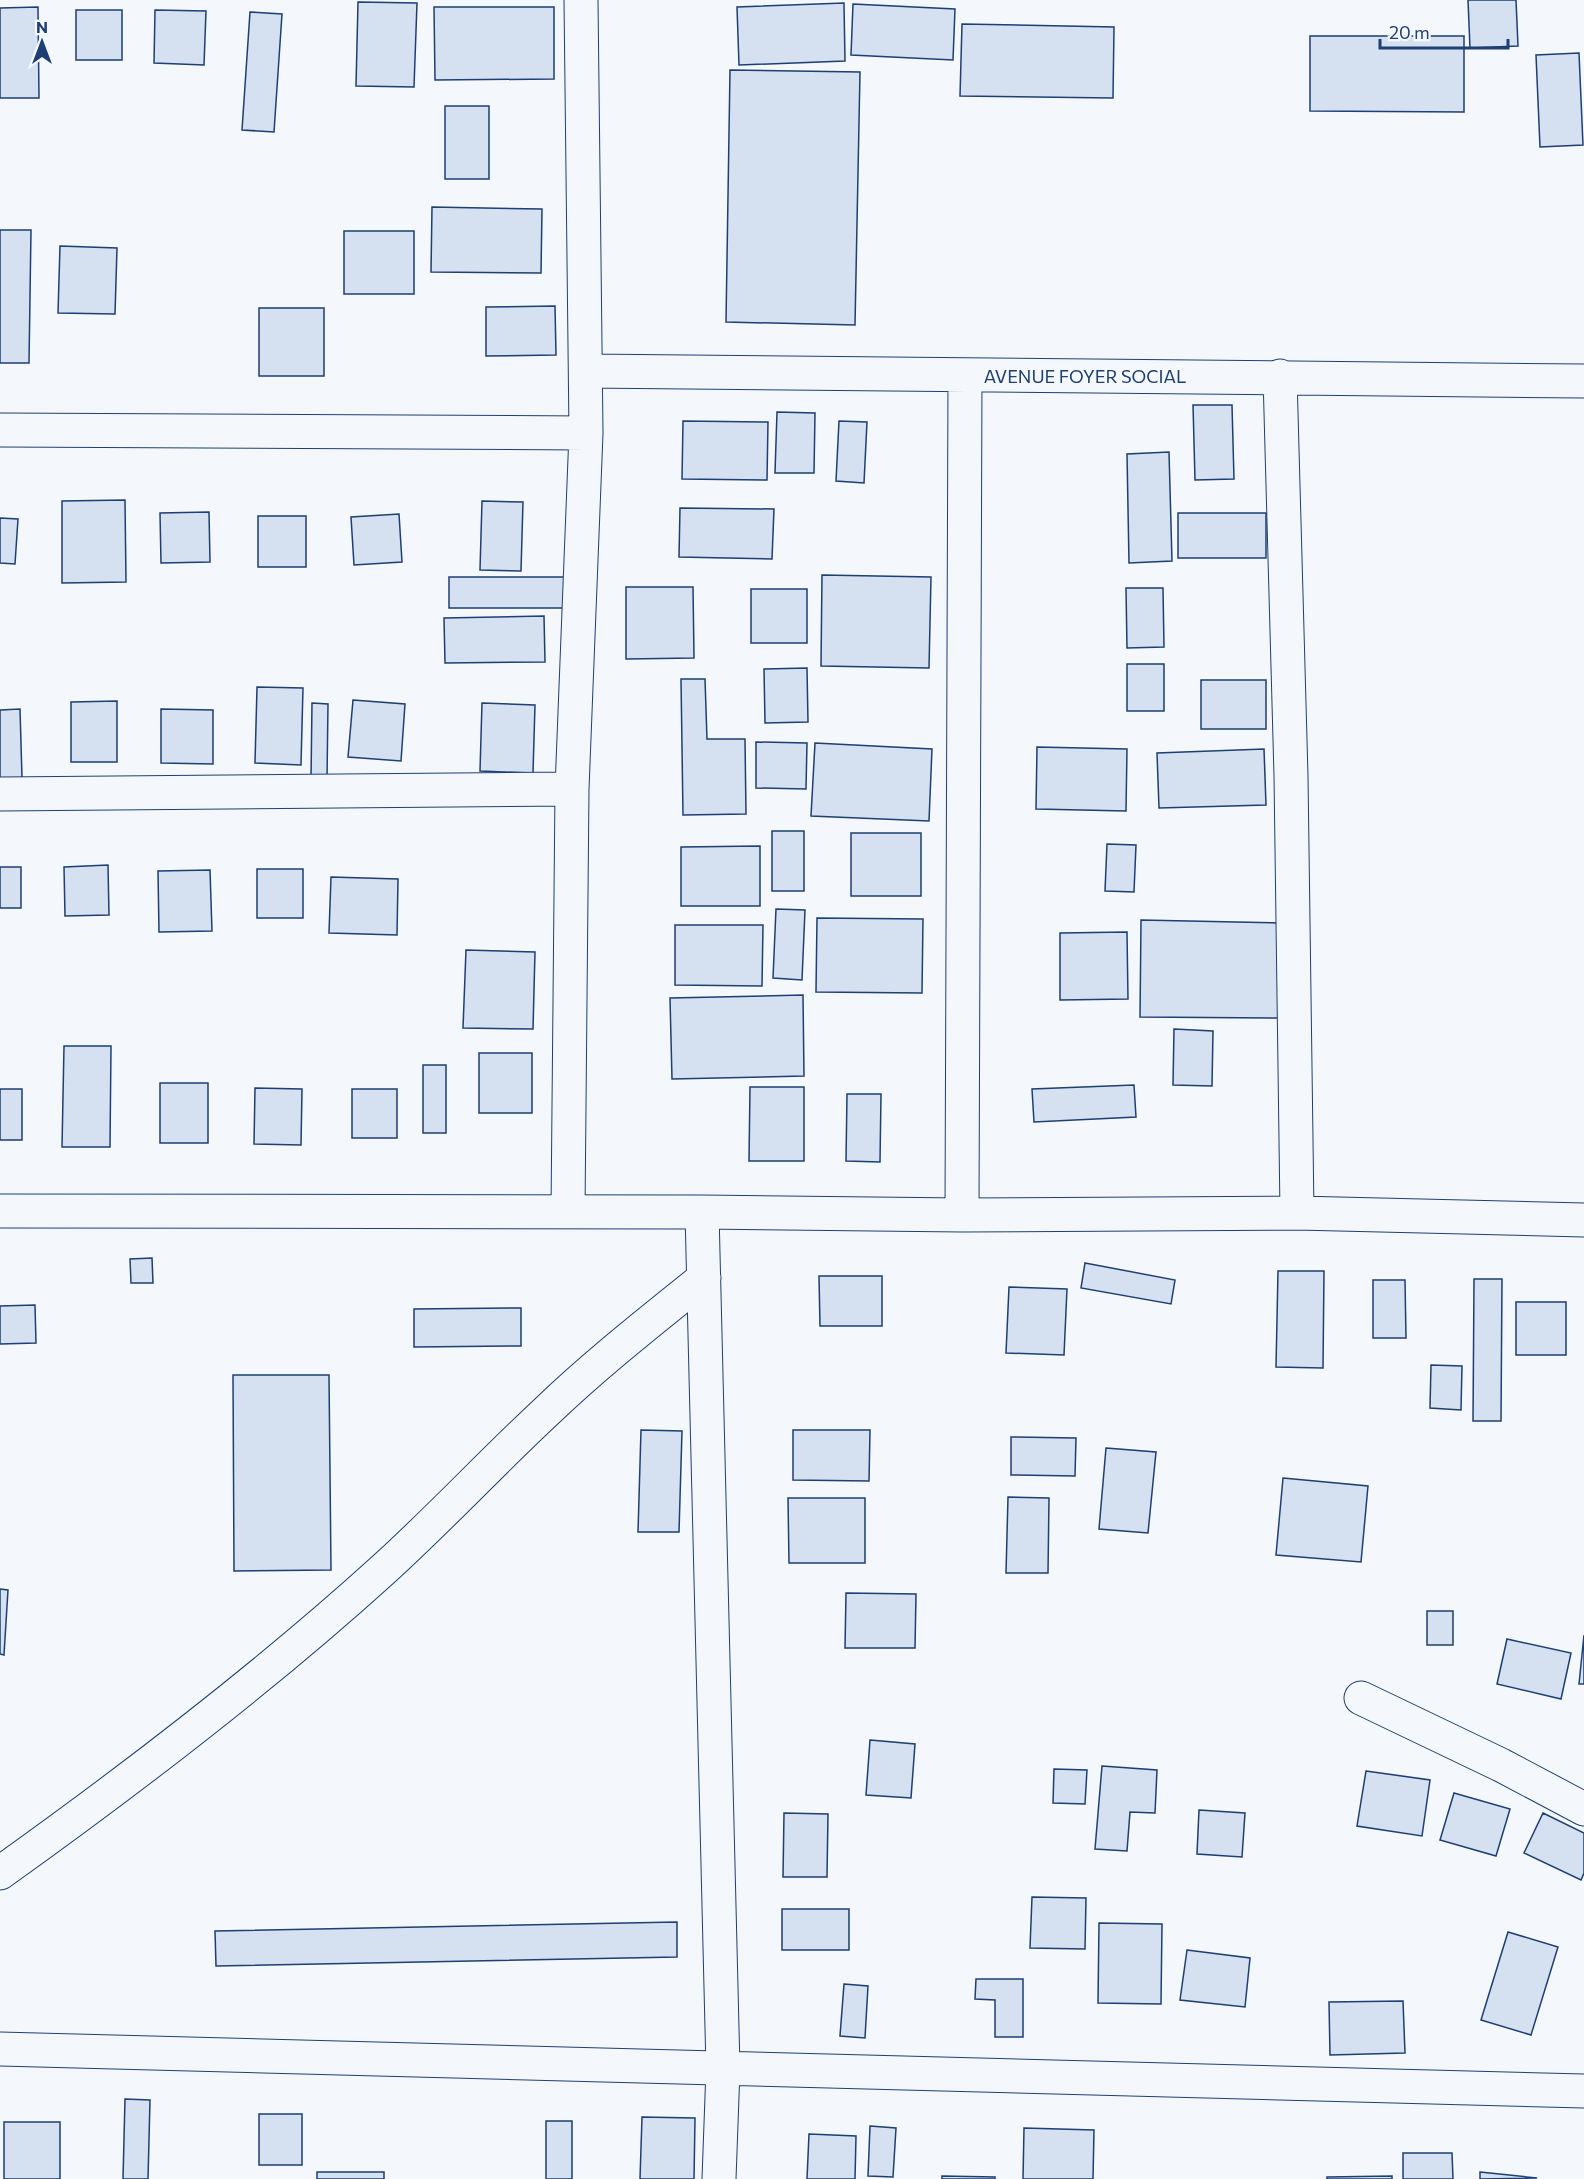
<svg xmlns="http://www.w3.org/2000/svg" width="1584" height="2179" viewBox="0 0 1584 2179" font-family="Commissioner,sans-serif">
<style>
.building{fill:#d5e0f0;stroke:#1d3f73;stroke-width:1.5}
.lines{fill:none;stroke-linecap:round;stroke-linejoin:round}
.minor-casing{stroke:#1d3f73;stroke-width:35}
.minor{stroke:#f4f7fb;stroke-width:33}
.labels{text-anchor:middle;dominant-baseline:central;stroke-width:4.5;stroke-linejoin:round;paint-order:stroke}
.street-label{font-size:18px;fill:#1d3f73;stroke:#f4f7fb}
</style>
<rect width="100%" height="100%" fill="#f4f7fb"/>
<!-- building -->
<path class="building" d="M1468,0H1516L1518,46L1470,48Z
M358,2L417,3L414,87L356,86Z
M844,3L845,61L739,65L737,7Z
M853,4L955,9L953,60L851,55Z
M38,7L39,98H0V8Z
M434,7H554V79L435,80Z
M76,10H122V60H76Z
M155,10L206,11L204,65L154,63Z
M250,12L282,14L274,132L242,130Z
M962,24L1114,27L1113,98L960,96Z
M1310,36H1464V112L1310,111Z
M1579,53L1583,145L1540,147L1536,55Z
M730,70L860,72L855,325L726,322Z
M445,106H489V179H445Z
M432,207L542,209L541,273L431,272Z
M0,230H31L29,363H0Z
M344,231H414V294H344Z
M60,246L117,248L115,314L58,313Z
M555,306L556,355L486,356V307Z
M259,308H324V376H259Z
M1193,405H1232L1234,479L1195,480Z
M777,412L815,413L814,473H775Z
M683,421L768,422L767,480L682,479Z
M839,421L867,422L864,483L836,481Z
M1169,452L1172,561L1129,563L1127,454Z
M125,500L126,582L62,583V501Z
M482,501L523,502L521,571L480,570Z
M680,508L774,509L772,559L679,557Z
M209,512L210,562L161,563L160,513Z
M1178,513H1266V558H1178Z
M399,514L402,562L354,565L351,517Z
M258,516H306V567H258Z
M0,518L18,519L15,564L0,563Z
M822,575L931,577L929,668L821,666Z
M449,577H568V608H449Z
M626,587H693L694,658L626,659Z
M1126,588H1163L1164,647L1127,648Z
M751,589H807V643H751Z
M544,616L545,662L445,663L444,618Z
M1127,664H1164V711H1127Z
M807,668L808,722L765,723L764,669Z
M681,679H705L707,739H745L746,814L683,815Z
M1201,680H1266V729H1201Z
M257,687L303,688L301,765L255,763Z
M353,700L405,704L401,761L348,757Z
M117,701V762H71V702Z
M312,703L328,704L327,780H311Z
M482,703L535,705L533,773L480,771Z
M20,709L22,778L0,779V710Z
M161,709L213,710V764L161,763Z
M756,742L807,743L806,789L756,788Z
M815,743L932,749L929,821L811,816Z
M1037,747L1127,749L1126,811L1036,809Z
M1264,749L1266,805L1159,808L1157,753Z
M772,831H804V891H772Z
M851,833H921V896H851Z
M1107,844L1136,845L1134,892L1105,891Z
M760,846V906H681V847Z
M108,865L109,915L65,916L64,867Z
M0,867H21V908H0Z
M257,869H303V918H257Z
M210,870L212,931L159,932L158,871Z
M331,877L398,879L397,935L329,933Z
M776,909L805,910L802,980L773,978Z
M817,918L923,919L922,993L816,992Z
M1141,920L1280,923L1279,1018L1140,1017Z
M675,925H763L762,986L675,985Z
M1127,932L1128,999L1060,1000V933Z
M466,950L535,952L533,1029L463,1028Z
M803,995L804,1076L672,1079L670,998Z
M1174,1029L1213,1031L1212,1086L1173,1085Z
M64,1046H111L110,1147H62Z
M479,1053H532V1113H479Z
M423,1065H446V1133H423Z
M160,1083H208V1143H160Z
M1134,1085L1136,1117L1034,1122L1032,1089Z
M750,1087H804V1161H749Z
M255,1088L302,1089L301,1145L254,1144Z
M0,1089H22V1140H0Z
M352,1089H397V1138H352Z
M847,1094H881L880,1162L846,1161Z
M152,1258L153,1283H131L130,1259Z
M1085,1263L1175,1280L1171,1304L1081,1288Z
M1278,1271H1324L1323,1368L1276,1367Z
M819,1276H882V1326H820Z
M1474,1279H1502L1501,1421H1473Z
M1373,1280H1405L1406,1338H1373Z
M1009,1287L1067,1289L1064,1355L1006,1353Z
M1516,1302H1566V1355H1516Z
M35,1305L36,1343L0,1344V1306Z
M521,1308V1346L414,1347V1309Z
M1431,1365L1462,1366L1461,1410L1430,1408Z
M233,1375H329L331,1570L234,1571Z
M641,1430L682,1431L679,1532H638Z
M793,1430H870L869,1481L793,1480Z
M1011,1437L1076,1438L1075,1476L1011,1475Z
M1106,1448L1156,1452L1148,1533L1099,1529Z
M1283,1478L1368,1486L1361,1562L1276,1555Z
M1008,1497L1049,1498L1048,1573H1006Z
M788,1498H865V1563H789Z
M0,1589L8,1590L4,1655L0,1654Z
M846,1593L916,1594L915,1648H845Z
M1427,1611H1453V1645H1427Z
M1584,1635V1684H1579Z
M1507,1639L1571,1653L1561,1699L1497,1684Z
M870,1740L915,1744L911,1798L866,1795Z
M1102,1766L1157,1770L1155,1813L1130,1812L1127,1851L1095,1849Z
M1054,1769L1087,1770L1085,1804L1053,1803Z
M1366,1771L1430,1780L1422,1836L1357,1826Z
M1454,1793L1510,1809L1496,1856L1440,1840Z
M1199,1810L1245,1813L1242,1857L1197,1854Z
M784,1813L828,1814L827,1877H783Z
M1543,1813L1584,1833V1873L1581,1880L1524,1853Z
M1032,1897L1086,1898L1085,1949L1030,1948Z
M782,1909H849V1950H782Z
M677,1922V1957L216,1966L215,1931Z
M1099,1923L1162,1924L1161,2004L1098,2003Z
M1508,1932L1558,1947L1531,2035L1481,2020Z
M1187,1950L1250,1958L1245,2007L1180,2000Z
M976,1979H1023V2037H995V2000L975,1999Z
M844,1984L868,1986L865,2038L840,2036Z
M1403,2001L1405,2053L1330,2055L1329,2002Z
M125,2099L150,2100L148,2179H123Z
M259,2114H302V2165H259Z
M642,2117L695,2118L694,2179H640Z
M546,2121H572V2179H546Z
M4,2122H60V2179H4Z
M870,2126L896,2128L893,2177L868,2176Z
M1024,2128L1094,2130L1093,2179H1023Z
M809,2134L856,2136L855,2179H807Z
M1403,2153H1452L1453,2179H1403Z
M317,2172H384V2179H317Z
M1480,2172L1537,2178L1480,2179Z
M942,2176L995,2177V2179H942Z
M1392,2176V2179H1327V2177Z"/>
<g class="lines">
<defs>
<path id="minor" d="M586,371L1584,381
M1280,376L1291,776L1297,1213
M0,430L586,433
M0,794L572,789
M0,1211L702,1212L962,1215L1297,1213L1584,1220
M568,1212L572,789L586,433L581,0
M702,1212L723,2069L719,2179
M962,1215L965,375
M1361,1698L1501,1765L1584,1809
M0,1873C133,1778 264,1678 385,1568C441,1517 493,1461 548,1410C597,1363 651,1321 704,1278
M0,2049L1584,2091"/>
</defs>
<!-- minor casing -->
<use href="#minor" class="minor-casing"/>
<!-- minor -->
<use href="#minor" class="minor"/>
</g>
<g class="labels">
<!-- street labels -->
<g class="street-label">
<text x="1085" y="376">AVENUE FOYER SOCIAL</text>
</g>
</g>
<!-- north arrow -->
<g transform="translate(42 42)" stroke="#f4f7fb" stroke-width="4.5" paint-order="stroke">
<path d="M0-4.5L10 22L0 15L-10 22Z" fill="#1d3f73"/>
<text y="-9" font-size="16" font-weight="bold" text-anchor="middle" fill="#1d3f73">N</text>
</g>
<!-- scale -->
<path d="M1380 39v9h128v-9" fill="none" stroke="#1d3f73" stroke-width="3"/>
<text x="1389" y="39" font-size="18" fill="#1d3f73" stroke="#f4f7fb" stroke-width="4.5" paint-order="stroke">20 m</text>
</svg>
